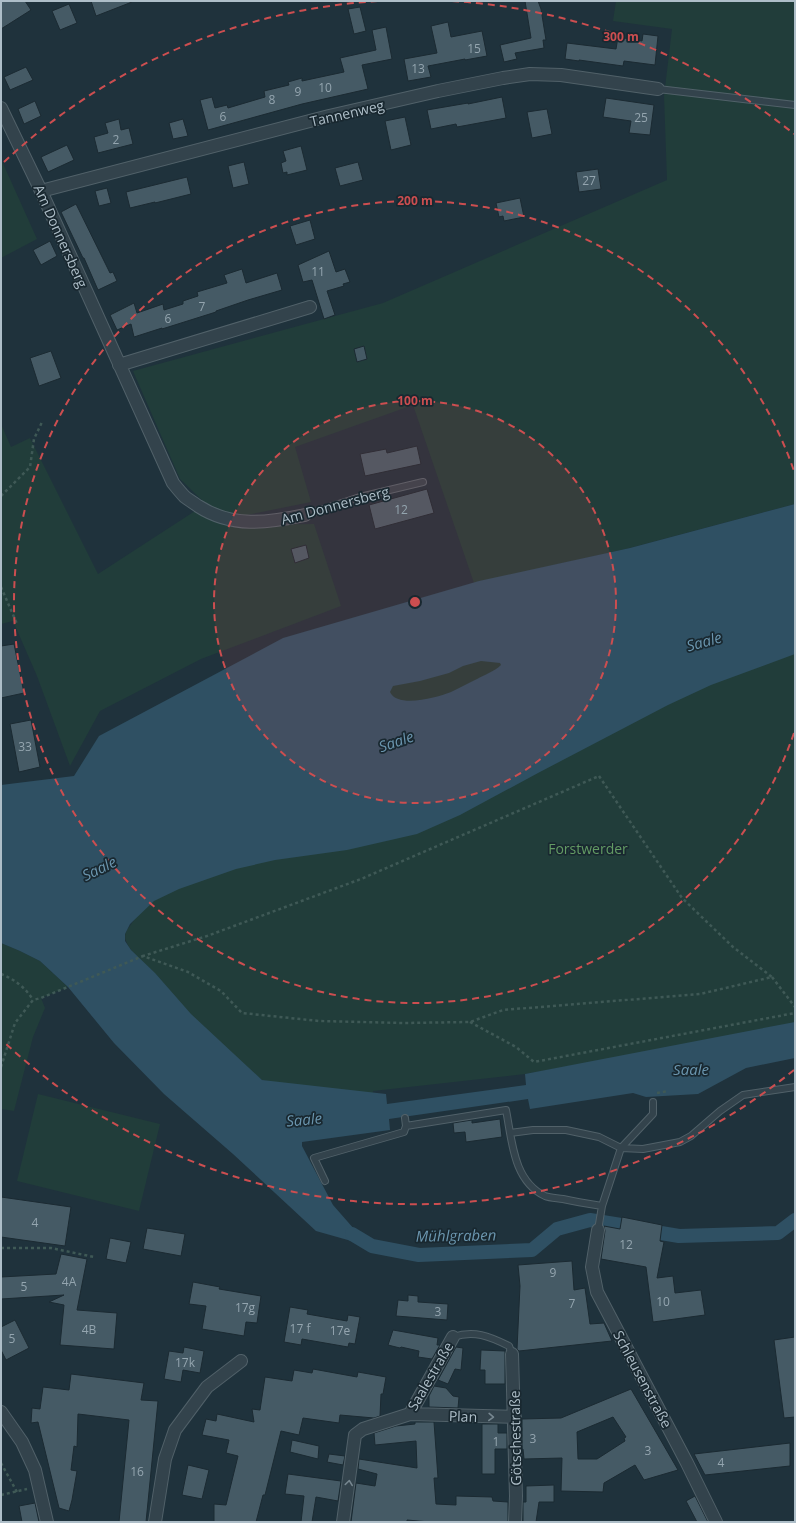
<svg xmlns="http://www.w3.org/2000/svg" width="796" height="1523" viewBox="0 0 796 1523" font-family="'Open Sans',sans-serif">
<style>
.green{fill:#213d3a}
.water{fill:#2f5063;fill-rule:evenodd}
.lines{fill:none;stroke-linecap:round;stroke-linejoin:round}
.canal{stroke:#2f5063;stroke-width:14}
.building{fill:#455a65;stroke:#1b2a32;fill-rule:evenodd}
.service-casing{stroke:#516169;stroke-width:8}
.minor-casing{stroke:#516169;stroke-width:14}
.path{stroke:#3f5956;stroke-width:2.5;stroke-dasharray:3 3;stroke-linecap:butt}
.service{stroke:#33434c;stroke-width:6}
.minor{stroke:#33434c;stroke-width:12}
.oneway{stroke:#778790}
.ring{fill:none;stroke:#cc4e50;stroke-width:2;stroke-dasharray:7 5}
.labels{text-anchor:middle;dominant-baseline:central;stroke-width:3.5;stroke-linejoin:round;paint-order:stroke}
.number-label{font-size:12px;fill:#94a5af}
.street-label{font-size:14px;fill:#aebec8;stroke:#192830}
.park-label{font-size:14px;fill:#639b64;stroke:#192830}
.water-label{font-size:15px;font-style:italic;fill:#6b96af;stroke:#192830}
.centre{fill:#cc4e50;stroke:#192830;stroke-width:2}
.ring-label{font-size:12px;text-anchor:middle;font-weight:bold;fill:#cc4e50;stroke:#192830;stroke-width:3.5;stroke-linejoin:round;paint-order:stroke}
</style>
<rect width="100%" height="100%" fill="#1f323c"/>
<!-- green -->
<path class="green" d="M616,1H795V504L626,549L474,583L413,405L295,447L311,502L237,517L210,508L180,479L133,371L383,303L667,180L664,96L672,29L613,21Z
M1,159L37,239L1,258Z
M1,424L11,447L30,438L98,574L195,511L226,525L314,524L341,606L201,659L100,711L70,766L37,676L13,621L1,624Z
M795,646V1026L525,1074L373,1091L372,1103L262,1080L214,1044L131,950C117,930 132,930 137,913L408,664Z
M1,943L20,951L40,961L68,987L41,998L45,1008L33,1037L14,1111L1,1109Z
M38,1094L160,1124L139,1211L17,1181Z"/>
<!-- water -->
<path class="water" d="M795,504V654L711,685L668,705L538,773L460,815L417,834L347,850L275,860L236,869L179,889L154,901L130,924L125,934V941L131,950L155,973L191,1014L262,1080L386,1094L387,1104L526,1085L525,1074L795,1022V1058L746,1068L698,1094L646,1097L633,1093L530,1109L528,1099L389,1119L390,1130L302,1142V1146L333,1205L369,1246L316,1231L233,1154L164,1094L114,1043L68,987L40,961L20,951L1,943V785L74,776L99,736L283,638L479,581L630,548ZM481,661L500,663L501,665C495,671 484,675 477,679C468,683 460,688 451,692C438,697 398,709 390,692L393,686L420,681L449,673L463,666Z"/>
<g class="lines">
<!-- canal -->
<path class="canal" d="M661,1233L679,1236L778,1233L795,1220
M352,1234L372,1246L419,1255L532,1250L557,1229L590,1220L621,1225"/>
</g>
<!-- building -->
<path class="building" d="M1,1H25L31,10L1,29Z
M91,1H132V2L96,16Z
M525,1H538L541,9L546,40H543L544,48L515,53L517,59L504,62L500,45L531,38Z
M69,4L77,23L60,30L52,11Z
M360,7L366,31L354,34L348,9Z
M448,22L451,37L482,31L487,56L465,60V59L428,66L431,77L408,81L404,59L437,53L431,26Z
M386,27L392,59L362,65L368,89L302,104L208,130L200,100L212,97L215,108L227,105L228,108L265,97L264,91L289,85L288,82L302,78V81L344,72L340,58L376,50L372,30Z
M643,34L658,36L655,65L624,61L623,66L579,60V61L565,59L567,43L616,49L618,37L642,41Z
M26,67L33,80L10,90L4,77Z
M502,97L506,118L457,127L456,124L431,129L427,110L468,103V104Z
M606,98L654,105L650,135L629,133L631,121L603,117Z
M35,101L41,116L24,124L18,109Z
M547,109L552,134L532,138L527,112Z
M405,117L411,145L391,150L385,121Z
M119,119L121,130L129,128L133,144L98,153L94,137L108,133L105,123Z
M183,119L188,136L173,139L169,123Z
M67,145L74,160L48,172L41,157Z
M301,146L307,170L287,175V172L283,173L281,163L286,161L283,151Z
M244,162L249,184L233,188L228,166Z
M358,162L363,180L340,186L335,168Z
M598,169L601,189L579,192L576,172Z
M187,177L191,194L155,203V202L130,208L126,192Z
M107,188L111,203L99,206L95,191Z
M520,198L524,217L504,221L503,216L499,217L496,203Z
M76,204L110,273L113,272L117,281L98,290L84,258H83L61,212Z
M310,220L315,239L296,245L290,226Z
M50,241L57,256L41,265L33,250Z
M329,251L336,272L345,269L350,282L343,284L344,286L327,291L335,315L324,319L312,280L303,282L298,265Z
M242,269L246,283L277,273L282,290L248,300L216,311V312L162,329V328L134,337L131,324L117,330L110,315L134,303L137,313L163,304L164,310L183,304V301L198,296L197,292L227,283L224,275Z
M364,346L367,359L357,362L354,349Z
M51,351L61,378L39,386L30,358Z
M417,446L421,464L365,476L360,454L386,449L387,453Z
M427,489L434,513L375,529L369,505Z
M306,545L309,558L295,563L291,549Z
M14,644L24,693L1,698V646Z
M31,720L40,767L19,772L10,724Z
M500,1119L502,1137L466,1142L465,1132L454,1133L453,1123L472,1120V1123Z
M1,1197L71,1207L65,1246L1,1237Z
M622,1217L662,1225L660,1241L664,1242L657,1278L673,1276L675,1293L701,1290L705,1315L653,1322L646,1267L601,1259L605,1231L604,1226L620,1229Z
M147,1228L185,1234L181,1256L143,1249Z
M110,1238L131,1242L126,1263L106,1259Z
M61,1254L87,1259L77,1310L117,1313L114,1349L60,1345L64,1305L49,1302L64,1295L1,1299V1277L56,1274Z
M572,1261L574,1290L585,1288L590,1324L604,1323L612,1341L519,1351L517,1349L520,1286L518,1265Z
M193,1282L220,1287L219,1289L261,1296L257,1323L246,1322L244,1336L202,1329L206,1306L189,1304Z
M408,1295L418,1296V1302L448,1304L447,1320L396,1316L398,1300L408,1301Z
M290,1307L308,1310L307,1314L347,1321L348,1315L360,1317L355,1344L349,1343L348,1347L302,1339L301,1345L284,1342Z
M15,1320L29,1348L6,1360L1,1350V1327Z
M393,1330L438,1338L437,1345H440L432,1359L418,1357L419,1351L401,1347L400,1348L388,1345Z
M795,1337V1417L784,1418L774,1340Z
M184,1347L204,1351L200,1373L183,1370L181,1382L164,1379L169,1351L183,1353Z
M456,1347L463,1348L461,1370L455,1369L448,1384L438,1380Z
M481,1350L505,1351V1384H485V1370H480Z
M313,1369L357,1377L358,1372L386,1377L383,1394H381L380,1416L374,1418L340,1415L339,1423L303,1418L299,1435L281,1431L265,1495H263L256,1522H214V1504L226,1505L238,1456L226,1453L229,1440L202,1435L206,1419L216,1421L217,1414L254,1422L252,1409L260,1410L265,1377L292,1381L294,1370L312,1373Z
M71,1374L144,1383L141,1400L158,1401L146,1522H119L129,1420L78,1414L77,1447L74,1446L71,1470L77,1471L72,1500L69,1511L59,1508L38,1422L31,1423L32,1408L40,1409L43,1387L69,1390Z
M434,1386L446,1388L453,1396L459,1397L458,1408L429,1407V1396Z
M631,1389L678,1470L644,1480L635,1465L604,1483L603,1492L561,1491L562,1458L524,1459L523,1449H522V1419L561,1418ZM613,1417L626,1437L624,1438L625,1441L597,1459H578L577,1432Z
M415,1422H434L438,1478H434L436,1504L456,1505V1496L492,1497L493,1501L508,1502V1522H430L407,1520V1522H351L356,1483L375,1486L377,1474L358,1469L359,1459L417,1468L416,1441L375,1445L374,1433L396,1426L415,1424Z
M482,1424H498V1433H507V1449H495V1474H482Z
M292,1440L319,1446L318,1459L290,1452Z
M790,1443V1466L705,1475L694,1454Z
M329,1454L345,1456L343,1465L327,1462Z
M188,1465L209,1470L202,1499L182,1495Z
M288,1474L341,1481L338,1501L316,1497L312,1522H301L304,1496L285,1494Z
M554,1485V1502H539L536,1522H523V1502H526V1486Z
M695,1496L708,1522H697L686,1501Z
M35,1503L39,1522H22L19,1506Z"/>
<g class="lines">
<defs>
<path id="service" d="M658,89L795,105
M305,515L360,497L423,482
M405,1118L406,1126
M510,1133L533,1130H566L599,1137L621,1148L643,1149L680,1142L691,1136L720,1111L743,1095L795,1087
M325,1181L314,1158L404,1132L406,1126L506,1110C512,1140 513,1181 545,1196C550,1198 557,1198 563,1199C576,1202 589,1204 602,1206
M598,1230L602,1206L621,1148L653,1114V1102
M453,1337C474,1330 489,1336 509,1346L512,1354"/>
<path id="minor" d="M1,108L41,191L173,483C177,488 181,493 185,497C189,500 194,503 198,506C232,528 267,523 305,515
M41,191L329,116L438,91L503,78L530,74L561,75L658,89
M119,365L310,307
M598,1230L592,1267L597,1292L687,1463L716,1522
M512,1354L516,1496L515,1522
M1,1412L22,1442L35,1470L47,1522
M410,1414L453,1337
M155,1522L165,1459L175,1430L207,1387L241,1361
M343,1522L355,1435L363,1429L410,1414L515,1417"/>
</defs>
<!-- service casing -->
<use href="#service" class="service-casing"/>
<!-- minor casing -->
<use href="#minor" class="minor-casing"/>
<!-- path -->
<path class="path" d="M1,496L30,467L34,439L42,422
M1,587L17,624
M599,776L682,898L733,947L772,977L700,994L503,1010L470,1022L403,1023L319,1021L242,1013L221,991L188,972L143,956L207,936L361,879Z
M1,974C14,979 26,988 33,1000
M772,977L795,1007
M470,1022L516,1047L534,1062L795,1013
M1,1067L15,1023L33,1000L41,998L143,956
M657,1093L668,1091
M1,1248H51L94,1257
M1,1463L17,1492
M1,1495L27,1489"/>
<!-- service -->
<use href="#service" class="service"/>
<!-- minor -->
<use href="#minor" class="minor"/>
</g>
<!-- one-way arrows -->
<defs><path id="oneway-chevron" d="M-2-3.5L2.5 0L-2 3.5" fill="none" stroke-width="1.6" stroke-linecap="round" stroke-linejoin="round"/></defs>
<g class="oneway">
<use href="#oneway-chevron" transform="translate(491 1417) rotate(2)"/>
<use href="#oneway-chevron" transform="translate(349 1483) rotate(-82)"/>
</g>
<!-- distance rings -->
<circle cx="415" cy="602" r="201" fill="#cc4e50" fill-opacity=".12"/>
<g class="ring">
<circle cx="415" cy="602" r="201"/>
<path d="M794 733A401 401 0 1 1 794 471"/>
<path d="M794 1070A602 602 0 0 1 4 1042M4 162A602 602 0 0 1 378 1M452 1A602 602 0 0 1 794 134"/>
</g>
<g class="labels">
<!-- number labels -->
<g class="number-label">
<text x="474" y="48">15</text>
<text x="418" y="68">13</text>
<text x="325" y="87">10</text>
<text x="298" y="91">9</text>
<text x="272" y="99">8</text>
<text x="223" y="116">6</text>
<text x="641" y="117">25</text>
<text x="116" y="139">2</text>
<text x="589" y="180">27</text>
<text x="318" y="271">11</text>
<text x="202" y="306">7</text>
<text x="168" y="318">6</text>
<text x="401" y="509">12</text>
<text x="25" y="746">33</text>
<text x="35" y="1222">4</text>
<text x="626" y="1244">12</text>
<text x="553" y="1272">9</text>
<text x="69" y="1281">4A</text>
<text x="24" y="1286">5</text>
<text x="663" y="1301">10</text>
<text x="572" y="1303">7</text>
<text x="245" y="1307">17g</text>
<text x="438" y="1311">3</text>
<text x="300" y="1328">17 f</text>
<text x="89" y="1329">4B</text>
<text x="340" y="1330">17e</text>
<text x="12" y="1338">5</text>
<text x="185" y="1362">17k</text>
<text x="533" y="1438">3</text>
<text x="496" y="1441">1</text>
<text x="648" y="1450">3</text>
<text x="721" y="1462">4</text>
<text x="137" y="1471">16</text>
</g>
<!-- street labels -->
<g class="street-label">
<text transform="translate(347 113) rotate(-13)">Tannenweg</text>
<text transform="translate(61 236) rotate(66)">Am Donnersberg</text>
<text transform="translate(335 505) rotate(-15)">Am Donnersberg</text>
<text transform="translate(430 1376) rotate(-60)">Saalestraße</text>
<text transform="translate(643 1379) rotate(62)">Schleusenstraße</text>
<text transform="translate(463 1416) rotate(2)">Plan</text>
<text transform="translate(515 1438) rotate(-91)">Götschestraße</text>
</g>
<!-- park labels -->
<g class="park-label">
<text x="588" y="848">Forstwerder</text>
</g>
<!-- water labels -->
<g class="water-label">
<text transform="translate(704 641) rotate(-15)">Saale</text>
<text transform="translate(396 741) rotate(-19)">Saale</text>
<text transform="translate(99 868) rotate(-26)">Saale</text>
<text x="691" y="1069">Saale</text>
<text transform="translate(304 1119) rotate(-5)">Saale</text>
<text transform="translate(456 1235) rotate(-1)">Mühlgraben</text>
</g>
</g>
<circle cx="415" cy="602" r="6" class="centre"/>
<g class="ring-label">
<text x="621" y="41">300 m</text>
<text x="415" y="205">200 m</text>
<text x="415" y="405">100 m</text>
</g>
<!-- border -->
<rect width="796" height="1523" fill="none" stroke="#aebec8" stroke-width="4"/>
</svg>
